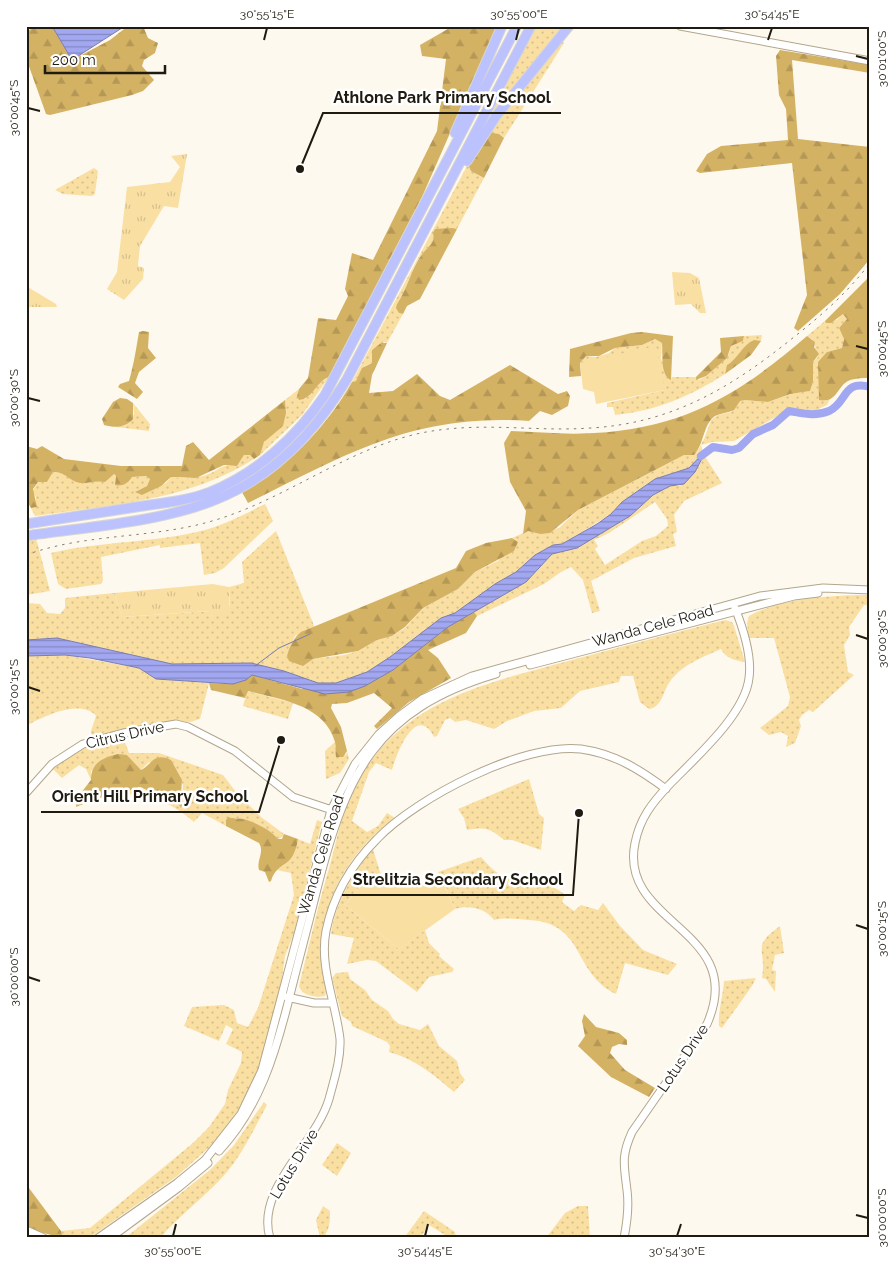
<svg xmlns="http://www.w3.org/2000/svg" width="896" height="1264" viewBox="0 0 896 1264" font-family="Raleway,sans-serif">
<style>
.grass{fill:url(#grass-dots);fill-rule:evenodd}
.forest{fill:url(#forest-firs)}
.park{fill:url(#park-tufts)}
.pitch{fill:#fadfa3}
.water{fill:url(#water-rules);stroke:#7b7dae}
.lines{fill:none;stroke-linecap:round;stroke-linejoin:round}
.stream{stroke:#7b7dae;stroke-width:1}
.river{stroke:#a2a7f1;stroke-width:8}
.secondary-casing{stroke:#b2a68c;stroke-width:9}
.highway-casing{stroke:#d7d6d4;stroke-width:11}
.secondary{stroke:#fff;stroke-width:7}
.highway{stroke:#bcc2fd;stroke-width:9}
.rail{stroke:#847f75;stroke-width:1;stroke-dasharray:2.5 5;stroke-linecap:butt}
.ticks{fill:none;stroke:#1f1b11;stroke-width:2}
.labels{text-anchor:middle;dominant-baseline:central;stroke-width:5;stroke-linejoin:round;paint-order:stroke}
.street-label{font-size:15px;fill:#1f1b11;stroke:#fff}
.leader{fill:none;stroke:#1f1b11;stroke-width:2}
.callout-dot{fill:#1f1b11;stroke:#fff;stroke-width:2}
.callout-label{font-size:16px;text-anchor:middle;font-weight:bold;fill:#1f1b11;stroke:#fff;stroke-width:5;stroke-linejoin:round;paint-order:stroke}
.neatline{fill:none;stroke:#1f1b11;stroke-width:2}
.ticks-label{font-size:12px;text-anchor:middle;fill:#1f1b11}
</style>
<defs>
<pattern id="grass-dots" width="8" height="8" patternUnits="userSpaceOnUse" patternTransform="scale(1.25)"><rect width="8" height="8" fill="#fadfa3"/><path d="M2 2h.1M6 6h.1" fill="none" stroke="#d6bf8b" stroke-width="1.8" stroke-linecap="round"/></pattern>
<pattern id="forest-firs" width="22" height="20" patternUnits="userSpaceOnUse" patternTransform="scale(1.25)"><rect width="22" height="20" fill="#d4b264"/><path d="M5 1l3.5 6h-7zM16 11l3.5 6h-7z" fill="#b69856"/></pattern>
<pattern id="park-tufts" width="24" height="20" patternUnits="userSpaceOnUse" patternTransform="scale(1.25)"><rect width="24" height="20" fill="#fadfa3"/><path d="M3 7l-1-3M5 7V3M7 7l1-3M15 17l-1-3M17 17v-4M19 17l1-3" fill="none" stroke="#d6bf8b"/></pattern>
<pattern id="water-rules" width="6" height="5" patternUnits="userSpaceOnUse" patternTransform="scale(1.25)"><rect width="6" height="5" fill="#a2a7f1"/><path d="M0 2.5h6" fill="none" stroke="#8387c2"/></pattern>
</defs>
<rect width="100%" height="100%" fill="#fef9ee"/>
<!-- grass -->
<path class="grass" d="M536,26H564L486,124L485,123Z
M561,40L564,43L504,138L499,134L488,132Z
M468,164L478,175L484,178L457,229H436L433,233C435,244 429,245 423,253C411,267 408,288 397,304L399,313L403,314L387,343L384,342L372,350V363L365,366L356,381L352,382Z
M94,168L98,171L95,194L92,196L63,194L55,190Z
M843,313L847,319L839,328L844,339L842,348L827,352L824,358L819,361L823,401L830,399L827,405L814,411L788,410L734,441L712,442L701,445L703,452L689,468L655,479L622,502L611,514L562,544L553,545L535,555L516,572L495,584L455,613L441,619L390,657L367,672L336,683H318L251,663L172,664L57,638L26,640V603L40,604L47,613L60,614L65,608V598L114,593L122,617L211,611L213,616L230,606L229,587L244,583L242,562L276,531L315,628L295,636L287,656L313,659L344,655L358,651L377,640L392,636L405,628L423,608L458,589L475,572L498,561L516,540L512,538L528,531L540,534L559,528L578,510L684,455H693L697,452L704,439L711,420L718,415L731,412L739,401L745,400L768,402L790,394L810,391L813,382V362L818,357L813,340L807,336L825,321L837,320Z
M762,335L761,341C742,342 741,360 728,364L725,374C691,396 656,411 615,415L613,407H607V403L665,390L580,363L586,356L596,357L609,353L615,348L642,345L655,339L662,343L661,359L671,380L672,377H696L699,380L706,376L729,354L731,346L743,341L744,336Z
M329,377L302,415L260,455C262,430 289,437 285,400L299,389L297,396L305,399L321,381Z
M133,403L150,424L149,431L116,427L126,425L134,414Z
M244,455H250L254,459C188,501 110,505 35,516L31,508H35L36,497L32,492L38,482H47L53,472L64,473L87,483L93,480L105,481L113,474L116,476L115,483L130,481L132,477L146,476L150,479L147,486L135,492L166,483L171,477C184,479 198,479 211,473C223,467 222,464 237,466Z
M704,455L722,483L684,501L674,515L677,532L673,534L676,546L634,558L591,581L600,611L592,613L583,580L571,567L561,572L544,584L477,616L474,612L526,582L552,554L577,548L630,516L653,495L670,486H680L699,466ZM655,502L667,519L668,526L656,536L642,541L605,565L595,549L598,546L594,540L609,533Z
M265,504L273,521L224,568L215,573L204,575L200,543L160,548V545L101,557L103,580L101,584L66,589L58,584L51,553C101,541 155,543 205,530C226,524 245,514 265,504Z
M36,538L50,591L26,595V540Z
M870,595V605H864L849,627L850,635L844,645L848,672L854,675L813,712L809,710L802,715L799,720L801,726L795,743L786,747L788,736L781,732L769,735L760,728L788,706L790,697L774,638H749L747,623L749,616C781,598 833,595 870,595Z
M725,620L732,622L734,626L745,662C736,661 725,658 721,649C701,658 681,665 669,683C663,692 662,707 649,709L640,702L633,676H621L619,682L580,691L561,708L534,711L507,721L494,729L466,720L455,722L450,718L445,720L437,736L434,737C416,702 396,755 392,770L376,763L369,772L352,821L367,832L378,826L387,813L395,818C363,841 337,874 327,913C324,927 325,943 324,958C323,970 329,986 325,996C316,998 302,996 299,986C309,946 318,905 330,865C337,840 341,814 353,790C398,700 484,684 572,660C623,646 674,633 725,620Z
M65,655L139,668L156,679L209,683L200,719L187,723L159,722L92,737L91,731L96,716C81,698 42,717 26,726V656Z
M247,691L293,703L288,719L243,706Z
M123,737L129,753H159L223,775L236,792L261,817L284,834V836L278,839C270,829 256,823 244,819C238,818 234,819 229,817L226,820V826L202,813L194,822C174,804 152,795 125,794C134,783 146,789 155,796C168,795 174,796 181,807L183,785L177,772L149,762L141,770L127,755L91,771V780L86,769L79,765L62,778L52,768L86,747Z
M335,742V747L346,755L347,751L349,759L340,773L326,779L325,751Z
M529,779L539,814L544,818L541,850L512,840H504C489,828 486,827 467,830L464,818L458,809Z
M317,820L322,822L294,933L285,956L280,991L260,1067L240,1108L213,1144L176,1177L89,1238H69L62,1235L61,1231L90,1228L193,1143L209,1127L225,1104L228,1090L241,1063L242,1052L226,1044L233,1029L226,1025L219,1041L184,1026L192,1007L224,1005L234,1010L237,1023L248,1027L258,1008L294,895L291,873L277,870C290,860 295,857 298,839L310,844Z
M373,849L380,872L386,881L371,873L345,905L399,949L425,930L429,943L440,954L439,956L454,969L452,972L429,977L417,992L376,961L367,960L347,964L354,938L331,934C335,903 353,873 373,849Z
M481,857C488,865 496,874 506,877C527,885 548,879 565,895L562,902L574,911L581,905L598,910L603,903L620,926L643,950L677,964L668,975L625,963L616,994C572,973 586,923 529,920C517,919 506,917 494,920C485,908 469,905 455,909L438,872Z
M780,926L784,953L775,955L772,970L776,971L775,992L766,979L762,978C767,947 750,948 780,926Z
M348,972L350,979L365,990L372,1000L388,1011L393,1019L399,1024L420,1030L428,1024L439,1046L457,1061L460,1073L465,1080L454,1092C434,1075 415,1059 389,1052L390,1046L387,1042L352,1026L351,1022L342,1016L332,978L336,973Z
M756,978L752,986L722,1028L719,1026C718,1010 723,997 724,981Z
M264,1102L267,1105C255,1127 243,1153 227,1172C207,1196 180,1214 160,1238H125L211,1169L234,1145Z
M337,1143L351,1153L337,1176L322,1165Z
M323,1206L330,1211C330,1222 330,1229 323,1238H320L316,1220Z
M578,1206H588L590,1238H546L565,1213Z
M424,1211L455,1232L456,1238H450L429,1225L420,1238H404Z"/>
<!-- forest -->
<path class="forest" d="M36,26H52L72,60L110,40L128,26H143L148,38L158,43L155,53L144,60L142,66L154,80L143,91L132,95L50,115L46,114L26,58V32Z
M453,26H497L422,197L329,377C316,381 313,399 299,400L297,396L299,389L308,378L318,318L336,320L348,296L345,289L352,253L373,260L437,131L446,59L422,56L420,45Z
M780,50L870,65V73L792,60L798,139L870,147V259L840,294L798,331L794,328L807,295L792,163L700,173L696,171L707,154L721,146L788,140L786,109L779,95L776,56Z
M488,132L499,134L504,138L484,178L471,171L468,164Z
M452,228L457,229L420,299L407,306L403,314L399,313L396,308L397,304C408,288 411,268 423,253C429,245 435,244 433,233L435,229Z
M870,276V378C862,378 851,378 845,383C836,391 835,403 819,400L818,362L827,352L842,348L844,339L839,328L847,319L843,314L831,323H826L825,321Z
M143,331L149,332L148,348L156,358L139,372L135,383L143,392L137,399L118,387L120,384L129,381C134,364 136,349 139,332Z
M642,332L673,336L671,380C660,375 663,355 662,343L655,339L642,345L615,348L599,356H586L580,363L581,376L569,377L570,349L631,333Z
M744,336L743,341L731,346L727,358L706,376L696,380V377L721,352L720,338Z
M807,336L815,342L814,347L819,354L813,362V382L810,391L790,394L768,402L745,400L740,401L734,410C728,413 721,413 715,416C703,424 704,445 694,455H684L578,510L550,533L540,534L528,531L523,534L526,511L510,482L504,443L511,431C538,432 567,435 594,433C685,428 741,393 807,336Z
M754,340L761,341L751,355L725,374L727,365C738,359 742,345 754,340Z
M381,343H387L372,375L369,393L393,391L417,374L440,396L450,400L510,365L558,394L567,391L570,396L568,406L552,415L540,411L529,421C414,413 347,454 248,503L242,492C289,465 325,429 352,382L356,381L362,368L372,363V350Z
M120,398L127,399L133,403V419C125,428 115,428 104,425L102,419L113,402Z
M285,400L286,413L283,426L264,442L260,455L254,459L250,455H244L237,466L224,465L196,478L171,477L161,486L142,495L135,492L147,486L150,479L146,476L132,477C129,483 122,487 115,485L116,476L114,474L105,482C95,480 87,484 80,483C69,481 65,471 53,472L47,482H38L33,489L37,507L31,508L26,500V446L37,449L42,446L64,459L121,466H182L186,446L193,442L209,460Z
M512,538L518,542L514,551L475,572L458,589L423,608L405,627L392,636L377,640L358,651L313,659L303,666L289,661L287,656C289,648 294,637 301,632L456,568L466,551L486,543Z
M474,612L477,616L466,633L428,650L438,658L451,678L409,702L377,729L374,726L392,708L374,693L347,703L332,704L331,708L341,727L347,751L343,757H336C335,752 336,747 335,742C324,704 280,700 248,691L245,698L211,690L209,683L233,684L252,675L302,689L365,686L393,670L448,627Z
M118,754L127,755L141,770C153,764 153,752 171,760L182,780L181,795L183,802L181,808C169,789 165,801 154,795C149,792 146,789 140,787L127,791L125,794L98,798L76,807L77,798L91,780C91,763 102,758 118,754Z
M228,817C234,819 238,818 244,819C256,823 270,829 278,839H282L284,834L298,839C293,871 278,859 271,881L269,882L265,872L259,870C256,860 265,853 259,843L226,826V820Z
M584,1014L596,1027L619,1033L627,1040V1045L619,1044L612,1047L610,1053L625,1070L655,1088L649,1097L611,1077L578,1046L585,1036L582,1021Z
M26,1184L61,1231L62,1235L59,1237L36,1231L26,1225Z"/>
<!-- park -->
<path class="park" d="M187,154L178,208L164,206L140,246L138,266L144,268L143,279L124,300L107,289L117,272L127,187L170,182L180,167L171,156Z
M672,272L690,273L699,278L706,313H700L691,304L675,305Z
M26,286L56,304L57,307H26Z
M213,584L229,587L230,616H213L210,611L122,617L114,593Z"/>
<!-- pitch -->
<path class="pitch" d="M656,346L665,390L596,404L594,392L583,389L580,363Z
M371,873C404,890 405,889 439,875L455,909L399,949L345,905Z"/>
<!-- water -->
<path class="water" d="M52,26H125L72,60Z
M707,449L695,472L684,484L670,486L653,495L630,516L577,548L552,554L526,582L448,627L393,670L365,686L349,692L325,694L252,675L246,680L233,684L156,679L139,668L90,658L65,655L26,656V640L57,638L172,664L251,663L284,671L318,683H336L367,672L390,657L441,618L455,613L495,584L516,572L535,555L553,545L562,544L597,524L611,514L622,502L655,479L689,468Z"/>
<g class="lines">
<!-- stream -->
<path class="stream" d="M255,666L279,648L310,634"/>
<!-- river -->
<path class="river" d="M701,456L713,447L732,450L739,448L753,434L773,425L789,411C802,413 815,417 829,411C847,403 843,379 870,387"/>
<defs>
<path id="secondary" d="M680,26L870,61
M530,665L794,596L818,593
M26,793L52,764L83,744L123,733L176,724L188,727L235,751L293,797L335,811
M287,997L314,1003H333
M219,1151C259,1108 275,1055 289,999C298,962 308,926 317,889C346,774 375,710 496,674
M26,1230L44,1238
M98,1238L177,1183L205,1160L241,1114L262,1070L331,810L355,764L379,734L399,716L422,699L472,676L760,596L823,588L870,590
M110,1238L178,1188L208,1163
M270,1238C255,1189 316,1144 329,1099C334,1080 341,1059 340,1039C336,1003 319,967 326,931C333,896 352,864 377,839C416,798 524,742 581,749C615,754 639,769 666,789
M624,1238C627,1223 629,1205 627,1190C624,1165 621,1156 632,1132L707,1024C749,929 618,925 635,843C640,818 652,803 669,785C694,759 745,715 749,678C752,657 743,628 735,608"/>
<path id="highway" d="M455,133L502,26
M467,161L496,116L569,26
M26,524C63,518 99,513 136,507C161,503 187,501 210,492C258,473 297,436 325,395L517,26
M26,536C85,527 163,522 217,499C274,476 316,431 347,379L531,26"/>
</defs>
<!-- secondary casing -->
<use href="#secondary" class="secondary-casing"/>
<!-- highway casing -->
<use href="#highway" class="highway-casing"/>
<!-- secondary -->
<use href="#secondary" class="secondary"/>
<!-- highway -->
<use href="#highway" class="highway"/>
<!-- rail -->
<path class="rail" d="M26,555C86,533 151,539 212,521C285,500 346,449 421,433C481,421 532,432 591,428C673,423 732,387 794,337C822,315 848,292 870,263"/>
</g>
<!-- ticks -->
<path class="ticks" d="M264,40L267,28M516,40L519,28M768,40L772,28M856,56L868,59M28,108L40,111M856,346L868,349M28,398L40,401M856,635L868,639M28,687L40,691M856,925L868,929M28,977L40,981M856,1215L868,1218M173,1236L176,1224M425,1236L428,1224M677,1236L681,1224"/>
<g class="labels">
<!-- street labels -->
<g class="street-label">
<text transform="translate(653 626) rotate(-15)">Wanda Cele Road</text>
<text transform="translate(125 735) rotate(-13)">Citrus Drive</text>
<text transform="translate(321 855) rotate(-73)">Wanda Cele Road</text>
<text transform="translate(683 1058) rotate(-56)">Lotus Drive</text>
<text transform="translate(294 1164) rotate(-59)">Lotus Drive</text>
</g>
</g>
<!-- callouts -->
<path class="leader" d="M300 169L323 113H561M281 740L259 812H41M579 813L573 895H342"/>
<g class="callout-dot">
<circle cx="300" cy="169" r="5"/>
<circle cx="281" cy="740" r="5"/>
<circle cx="579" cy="813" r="5"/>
</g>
<g class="callout-label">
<text x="442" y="103">Athlone Park Primary School</text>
<text x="150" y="802">Orient Hill Primary School</text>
<text x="458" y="885">Strelitzia Secondary School</text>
</g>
<!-- border -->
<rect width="896" height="1264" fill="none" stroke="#ffffff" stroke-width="55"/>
<!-- scale -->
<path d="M45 65v8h120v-8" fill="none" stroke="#1f1b11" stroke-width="2.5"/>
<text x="52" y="65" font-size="15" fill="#1f1b11" stroke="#ffffff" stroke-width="4" paint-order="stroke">200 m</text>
<rect x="28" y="28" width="840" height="1208" class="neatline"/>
<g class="ticks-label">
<text x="267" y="18">30°55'15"E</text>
<text x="519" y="18">30°55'00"E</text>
<text x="772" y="18">30°54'45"E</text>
<text transform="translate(882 59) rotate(-90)" y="4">30°01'00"S</text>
<text transform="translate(14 108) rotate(-90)" y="4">30°00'45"S</text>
<text transform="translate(882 349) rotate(-90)" y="4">30°00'45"S</text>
<text transform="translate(14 398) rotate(-90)" y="4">30°00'30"S</text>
<text transform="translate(882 639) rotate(-90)" y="4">30°00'30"S</text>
<text transform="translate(14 687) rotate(-90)" y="4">30°00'15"S</text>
<text transform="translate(882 929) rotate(-90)" y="4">30°00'15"S</text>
<text transform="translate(14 977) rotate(-90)" y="4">30°00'00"S</text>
<text transform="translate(882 1218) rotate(-90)" y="4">30°00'00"S</text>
<text x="173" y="1255">30°55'00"E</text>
<text x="425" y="1255">30°54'45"E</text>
<text x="677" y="1255">30°54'30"E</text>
</g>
</svg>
